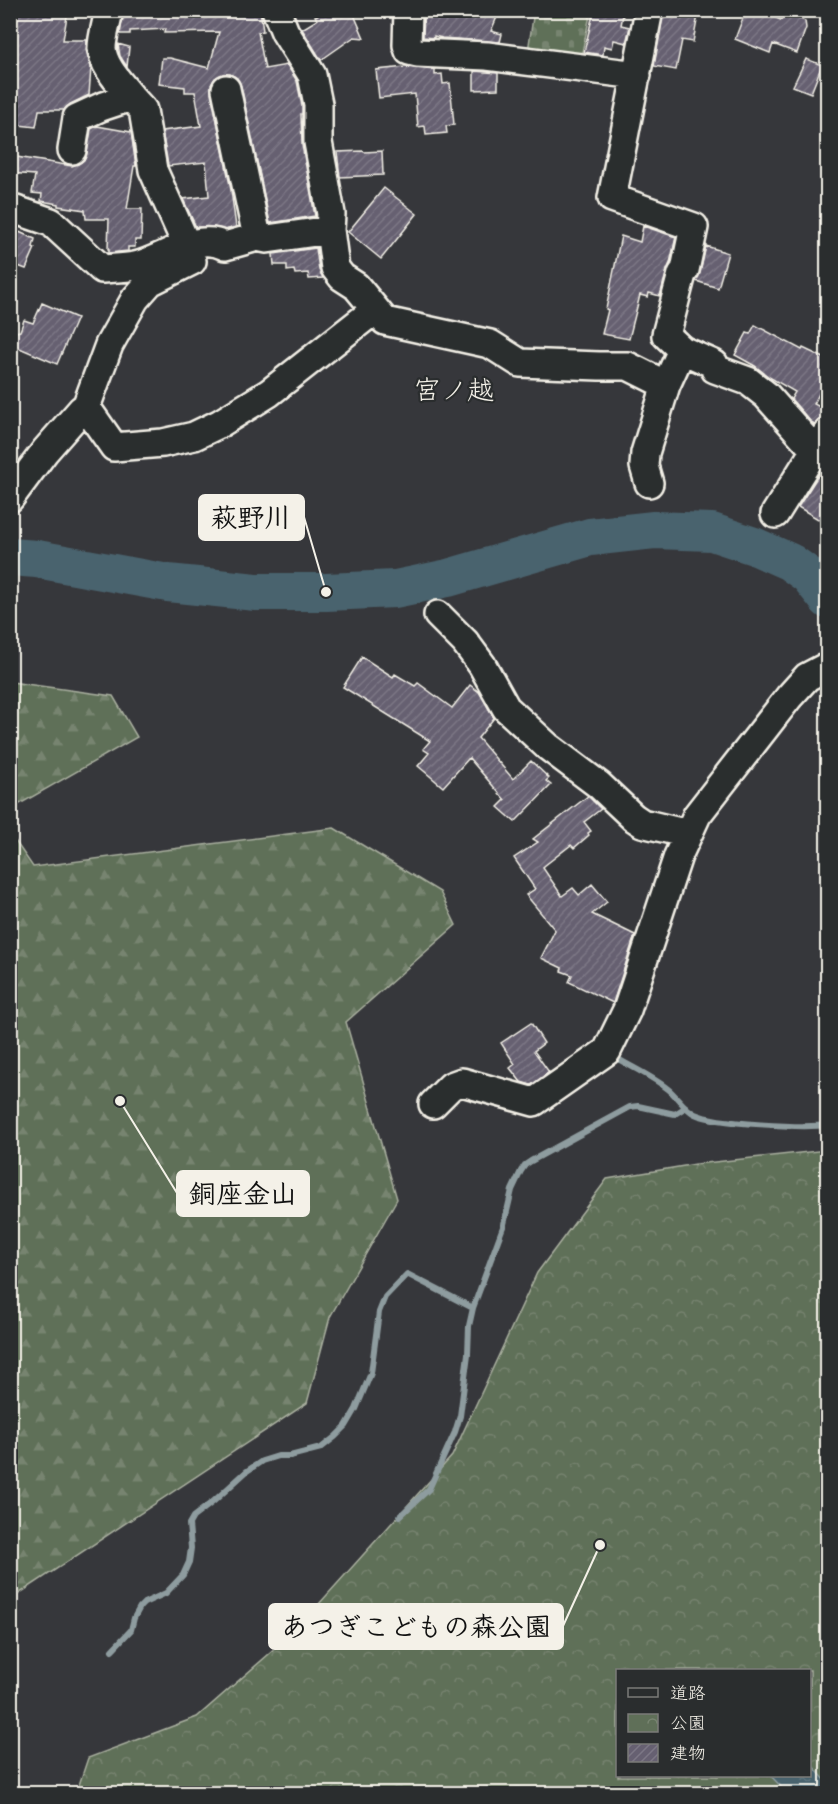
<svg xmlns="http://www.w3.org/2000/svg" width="838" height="1804" viewBox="0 0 838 1804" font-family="Caveat,'Klee One',sans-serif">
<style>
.forest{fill:url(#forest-firs);stroke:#aab0a0;stroke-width:1.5}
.cemetery{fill:url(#cemetery-stones);stroke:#aab0a0;stroke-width:1.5}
.park{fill:url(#park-crowns);stroke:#aab0a0;stroke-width:1.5;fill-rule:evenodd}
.water{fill:url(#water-ripples);stroke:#8e9c9f;stroke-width:1.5}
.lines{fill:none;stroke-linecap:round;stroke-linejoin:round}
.stream{stroke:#8e9c9f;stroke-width:6}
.river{stroke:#4a636e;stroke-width:38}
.building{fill:url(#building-hatch);stroke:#f4f1e8;stroke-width:1.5}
.minor-casing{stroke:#f4f1e8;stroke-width:32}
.minor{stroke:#2a2d2e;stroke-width:27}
.labels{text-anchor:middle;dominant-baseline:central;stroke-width:4.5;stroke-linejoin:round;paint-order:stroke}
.neighbourhood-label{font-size:27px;fill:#f4f1e8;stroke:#2a2d2e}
.leader{fill:none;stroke:#f4f1e8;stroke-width:2}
.callout-dot{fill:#f4f1e8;stroke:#2a2d2e;stroke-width:2}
.callout{fill:#f4f1e8;stroke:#f4f1e8;stroke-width:2}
.callout-label{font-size:27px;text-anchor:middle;font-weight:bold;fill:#111}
</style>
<defs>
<pattern id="forest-firs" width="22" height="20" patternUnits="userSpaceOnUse" patternTransform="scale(1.5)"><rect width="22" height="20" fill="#5f6f58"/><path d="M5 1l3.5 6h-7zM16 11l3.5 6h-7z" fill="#778470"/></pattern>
<pattern id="cemetery-stones" width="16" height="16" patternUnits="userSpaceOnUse" patternTransform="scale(1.5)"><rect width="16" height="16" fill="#5f6f58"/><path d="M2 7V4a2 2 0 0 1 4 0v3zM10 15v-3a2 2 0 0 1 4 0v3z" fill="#778470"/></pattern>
<pattern id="park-crowns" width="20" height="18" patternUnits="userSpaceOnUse" patternTransform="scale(1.5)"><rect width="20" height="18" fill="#5f6f58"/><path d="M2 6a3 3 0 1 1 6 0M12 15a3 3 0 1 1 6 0" fill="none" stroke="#778470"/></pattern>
<pattern id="water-ripples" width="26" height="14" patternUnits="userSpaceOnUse" patternTransform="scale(1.5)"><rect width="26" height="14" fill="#4a636e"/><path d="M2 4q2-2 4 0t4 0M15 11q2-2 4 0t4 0" fill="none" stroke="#657a83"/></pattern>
<pattern id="building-hatch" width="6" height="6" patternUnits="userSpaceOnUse" patternTransform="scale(1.5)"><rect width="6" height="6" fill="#666071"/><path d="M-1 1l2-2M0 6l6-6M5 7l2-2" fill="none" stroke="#7c7785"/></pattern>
</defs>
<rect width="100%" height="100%" fill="#36373b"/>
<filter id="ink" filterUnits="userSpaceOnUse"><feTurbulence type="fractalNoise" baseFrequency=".0167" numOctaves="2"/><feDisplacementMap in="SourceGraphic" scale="12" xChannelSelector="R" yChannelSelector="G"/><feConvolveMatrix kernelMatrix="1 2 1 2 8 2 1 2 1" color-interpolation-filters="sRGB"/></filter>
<g filter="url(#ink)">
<!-- forest -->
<path class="forest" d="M11,682L113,696L137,737L11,809Z
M334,828L440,892L456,925L346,1022L397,1199L330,1317L307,1403L11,1599V835L33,867Z"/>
<!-- cemetery -->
<path class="cemetery" d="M534,11H591L579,66L527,58Z"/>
<!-- park -->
<path class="park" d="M827,1150V1793L76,1794L88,1758L197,1717L292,1634L452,1456L537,1273L607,1179L696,1164ZM618,1670H810V1776H618Z"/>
<!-- water -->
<path class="water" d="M810,1763L827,1782V1789L823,1793H787L771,1776H810Z"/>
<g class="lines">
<!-- stream -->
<path class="stream" d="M613,1056C631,1067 652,1076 668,1089C677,1096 684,1109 695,1114C716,1124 804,1128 828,1125
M400,1516L429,1489L455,1432L460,1416L468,1354L469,1326L473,1308L504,1224L512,1190L521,1171L525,1165L531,1161L630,1107L638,1106L675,1114L686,1107
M112,1650L131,1630L134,1618L140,1607L144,1603L166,1593L183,1575L189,1562L191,1548L189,1524L193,1517L214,1501L247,1471L262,1461L278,1456H290L321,1448L335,1437L346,1426L356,1409L371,1373L379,1312L385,1297L407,1274L473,1308"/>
<!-- river -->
<path class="river" d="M10,557L37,559L168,583L256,592H326L395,589L448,578L590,537L654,530L712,532L754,546L790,562L808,575L828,600"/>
</g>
<!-- building -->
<path class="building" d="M15,10H68L63,40H87L86,50L91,67L89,95L70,104L64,110H39L36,127L10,124V56H12Z
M124,10H260L263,31L258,32L265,69L287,65L297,81L302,106V114H301L302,145L315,216L270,223L241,86L237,78L230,74H223L215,78L211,85V92L231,190L236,227L225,230L214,227H196L183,199L209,196L206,162L168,166L162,131L201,126L195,92H185V87L159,84L162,58H170L209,68L219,32L164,33L165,29L130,31V34H120Z
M329,10H352L364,38L354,37L321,60L302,29L317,20L315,16Z
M424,10H500L491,31L502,34L500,42L442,38L434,36V38L423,37Z
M594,10H624L621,25L630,27L626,43L614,40L612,48L604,46L603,55L584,52Z
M664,10H699L693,42L682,40L676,70L654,66Z
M746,10H756L781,20L784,12L805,21L806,28L797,53L773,44L770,53L735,39Z
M118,44L129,47L127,67L120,56Z
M806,59L822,65L811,93L793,86Z
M406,67L435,70V75L442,74L443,84L450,83L454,125L446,126L447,133L426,135L425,126L418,127L415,94L379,98L376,70Z
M474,71L498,73V89L474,90Z
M97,126L131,132L136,166H134L127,209H142L141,240H135V247H128V251L109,253V249H108L109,219H86L85,210L58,206V204L41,201L42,194L32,193L35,175L10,173V156L72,166L78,164L85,159L87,153L91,129Z
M363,151L364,152L382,151L383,175L340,177L337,152Z
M384,188L417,214L381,259L348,232Z
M643,226L676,237L670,263L667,270L660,296L649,293L648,297L640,295L629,339L602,334L608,310L606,309L621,236L640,242Z
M10,228L35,239L33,247L35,248L26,269L10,263Z
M706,246L728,253L718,288L696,281L700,273Z
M316,248L319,270L323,278L309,279L308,273L295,274L294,270L287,271V265H274L273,254Z
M42,303L77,318L57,364L10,344V333L20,331L24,320L33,323Z
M755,325L802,350L803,348L826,359L825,362L828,363V375L814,404L828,411V417L821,418L815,424L811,422L791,399L795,392L769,377L755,366L735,355L747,333L750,334Z
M828,460V525L798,507Z
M362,657L393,677L395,674L415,686L418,683L452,708L470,685L479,692L494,718L478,738L513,779L531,761L549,778L546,781L551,785L515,822L498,807L505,800L469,758L443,787L418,766L429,753L423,749L430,741L343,687Z
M588,796L601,809L584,822L591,831L588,833L589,835L574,848L571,845L544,866L543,868L562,896L573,888L579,895L592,884L607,902L592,914L635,935L613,1003L569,982L572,975L561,971L562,968L541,958L555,930L526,895L535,889L514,858L538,842L533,839Z
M531,1023L544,1043L534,1051L549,1072L531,1085L521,1082L510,1068L515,1064L501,1043Z"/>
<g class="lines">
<defs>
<path id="minor" d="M109,10C107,22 102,37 102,48C103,67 121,84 131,97
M276,10L285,32L312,75L318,104V142L331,214L330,230L335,268L342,277L356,286L385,321L490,344L520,363L599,366H628L666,385L682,350
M408,10L407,45L409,51L417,53L487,56L637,75
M649,10L612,198L694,227L685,270L682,274L666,335L682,350L714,364L715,369L748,381L766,395L815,450L828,432
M226,89L257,237
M72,150L77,118L101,107L131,97L143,110L153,170L187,246
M10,208L51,222L102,269C113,268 125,268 135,266C163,260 196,231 225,246L257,237L267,239L330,230
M86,407L114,447L163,443L194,436L219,424L269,393L367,316L376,311
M649,483L644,466L645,453L666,385
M10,498L45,451L82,409L86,407L109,345L135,299L150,282L192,261
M775,514L815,450
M438,615L465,642L482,665L506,708L547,746L599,785L633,817L642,823L688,834
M433,1104L451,1086L462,1082L534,1102L607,1051L627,1010L678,856L697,815L789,697L807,677L828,666"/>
</defs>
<!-- minor casing -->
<use href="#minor" class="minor-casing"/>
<!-- minor -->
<use href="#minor" class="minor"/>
</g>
</g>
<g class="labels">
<!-- neighbourhood labels -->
<g class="neighbourhood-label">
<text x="454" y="390">宮ノ越</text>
</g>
</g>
<!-- callouts -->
<path class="leader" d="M326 592L304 517M120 1101L177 1193M600 1545L563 1626"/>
<g class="callout-dot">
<circle cx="326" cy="592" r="6"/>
<circle cx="120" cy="1101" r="6"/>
<circle cx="600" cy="1545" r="6"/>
</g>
<g class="callout">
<rect x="199" y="495" width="105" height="45" rx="6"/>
<rect x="177" y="1171" width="132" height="45" rx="6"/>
<rect x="269" y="1604" width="294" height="45" rx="6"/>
</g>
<g class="callout-label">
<text x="251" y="527">萩野川</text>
<text x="243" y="1203">銅座金山</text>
<text x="416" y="1636">あつぎこどもの森公園</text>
</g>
<!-- margin -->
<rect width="838" height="1804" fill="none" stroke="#2a2d2e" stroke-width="36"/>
<rect x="18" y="18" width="802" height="1768" fill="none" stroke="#f4f1e8" stroke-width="2" filter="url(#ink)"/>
<!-- legend -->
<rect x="616" y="1669" width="195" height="108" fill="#2a2d2e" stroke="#7b7b78" stroke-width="1.5"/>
<rect x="628" y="1688" width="30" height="9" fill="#2a2d2e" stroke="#7b7b78" stroke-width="1.5"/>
<text x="670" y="1699" font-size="18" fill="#f4f1e8">道路</text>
<rect x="628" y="1714" width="30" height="18" fill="url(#park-crowns)" stroke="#7b7b78" stroke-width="1.5"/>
<text x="670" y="1729" font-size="18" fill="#f4f1e8">公園</text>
<rect x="628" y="1744" width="30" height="18" fill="url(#building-hatch)" stroke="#7b7b78" stroke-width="1.5"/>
<text x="670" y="1759" font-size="18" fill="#f4f1e8">建物</text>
</svg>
